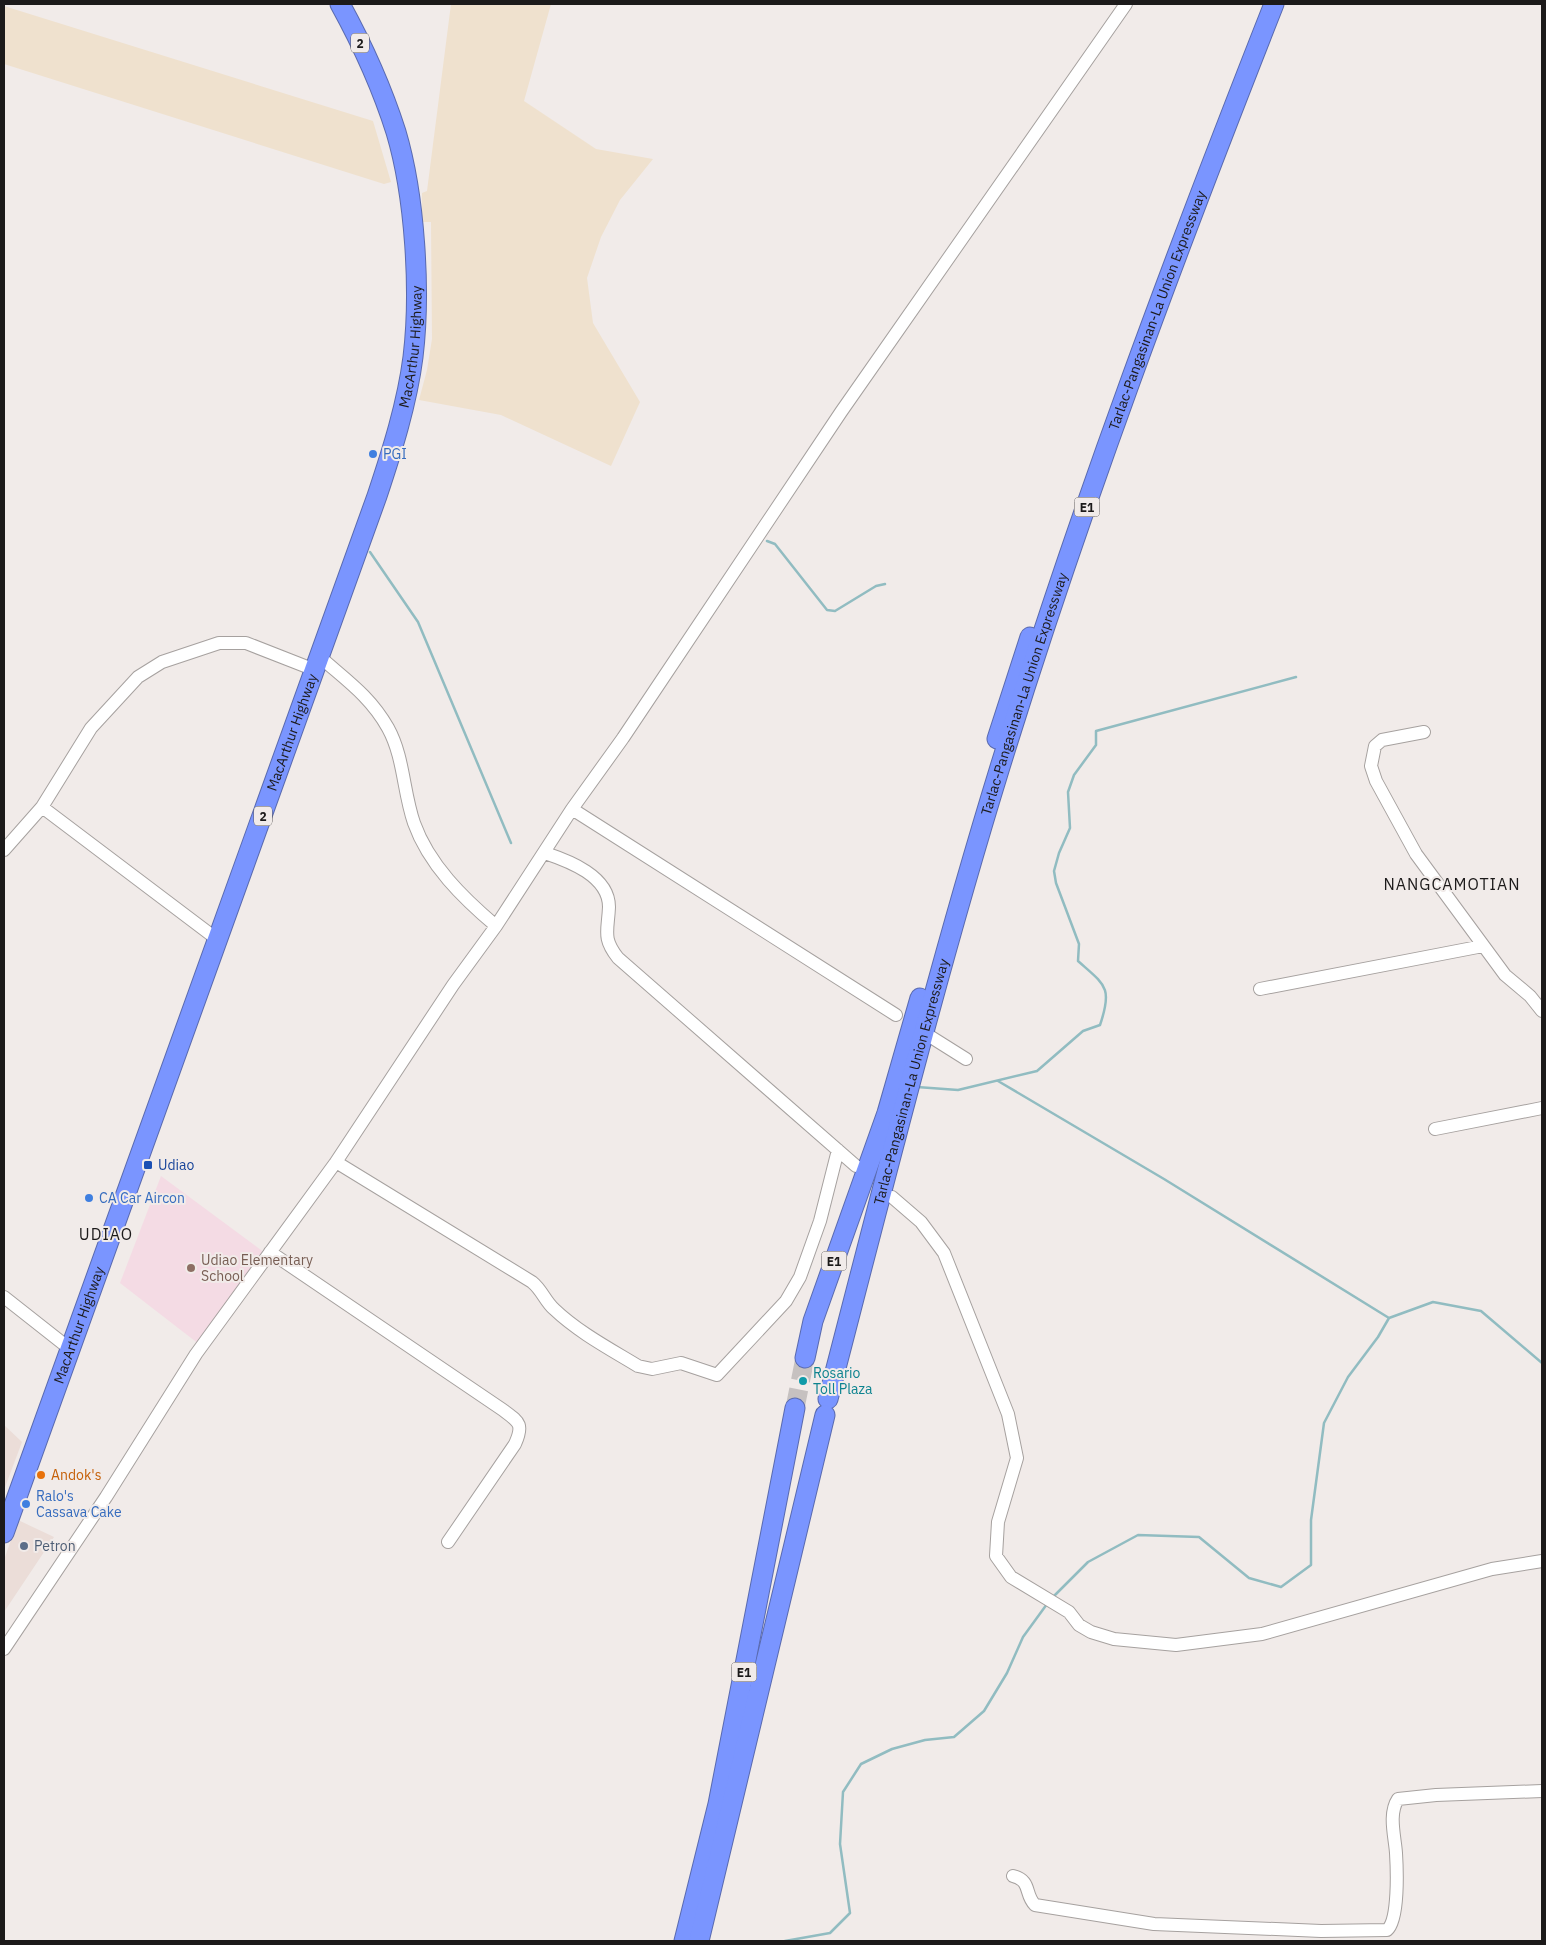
<svg xmlns="http://www.w3.org/2000/svg" width="1546" height="1945" viewBox="0 0 1546 1945" font-family="'IBM Plex Sans',sans-serif">
<style>
.built{fill:#ebddd8}
.industrial{fill:#efe1ce}
.education{fill:#f4dbe4}
.lines{fill:none;stroke-linecap:round;stroke-linejoin:round}
.stream{stroke:#91bcc1;stroke-width:2.5}
.highway-tunnel{stroke:#c6c1c0;stroke-width:19;stroke-dasharray:19 9;stroke-linecap:butt}
.minor-casing{stroke:#a6a19f;stroke-width:14}
.highway-casing{stroke:#596aaf;stroke-width:21}
.minor{stroke:#fff;stroke-width:12}
.highway{stroke:#7a95ff;stroke-width:19}
.shop-dot{fill:#3f7fe0;stroke:#f1ebe9;stroke-width:2}
.transit-dot{fill:#1a4fb4;stroke:#f1ebe9;stroke-width:2}
.education-dot{fill:#8d6e63;stroke:#f1ebe9;stroke-width:2}
.culture-dot{fill:#0f9aa8;stroke:#f1ebe9;stroke-width:2}
.food-dot{fill:#e8710a;stroke:#f1ebe9;stroke-width:2}
.service-dot{fill:#5c6f8a;stroke:#f1ebe9;stroke-width:2}
.labels{text-anchor:middle;dominant-baseline:central;stroke-width:4;stroke-linejoin:round;paint-order:stroke}
.shield{fill:#f1ebe9;stroke:#5c5958;stroke-width:1}
.shield-label{font-size:12px;font-weight:bold;fill:#1c1a1a}
.street-label{font-size:14px;fill:#1c1a1a;stroke:#f1ebe9}
.shop-label{font-size:14px;fill:#366cbe;stroke:#f1ebe9;text-anchor:start}
.transit-label{font-size:14px;fill:#164399;stroke:#f1ebe9;text-anchor:start}
.education-label{font-size:14px;fill:#785e54;stroke:#f1ebe9;text-anchor:start}
.culture-label{font-size:14px;fill:#0d838f;stroke:#f1ebe9;text-anchor:start}
.food-label{font-size:14px;fill:#c56008;stroke:#f1ebe9;text-anchor:start}
.service-label{font-size:14px;fill:#4e5e75;stroke:#f1ebe9;text-anchor:start}
.quarter-label{font-size:16px;letter-spacing:1px;fill:#1c1a1a;stroke:#f1ebe9}
</style>
<rect width="100%" height="100%" fill="#f1ebe9"/>
<!-- built -->
<path class="built" d="M4,1425L22,1442L4,1490Z
M18,1520L54,1537L4,1612V1560Z"/>
<!-- industrial -->
<path class="industrial" d="M451,4H551L524,101L596,149L653,159L620,200L601,237L587,278L593,323L640,402L611,466L501,415L419,400L427,370L432,339L431,222H422V193L427,191Z
M4,6L373,121L391,182L384,184L4,64Z"/>
<!-- education -->
<path class="education" d="M161,1176L265,1253L204,1348L120,1283Z"/>
<g class="lines">
<!-- stream -->
<path class="stream" d="M767,541L775,544L827,610L835,611L876,586L885,584
M370,552L418,622L511,843
M998,1081L1164,1179L1389,1318
M917,1087L958,1090L1037,1071L1083,1031L1100,1025C1113,987 1105,985 1078,961L1079,944L1056,883L1054,871L1059,853L1070,828L1068,792L1074,775L1096,745V731L1296,677
M1052,1598L1088,1562L1138,1535L1199,1537L1249,1578L1281,1587L1311,1565V1520L1324,1423L1348,1377L1378,1337L1389,1318L1433,1302L1481,1311L1542,1363
M785,1941L830,1933L850,1913L840,1844L843,1792L861,1764L892,1749L925,1740L954,1737L984,1711L1007,1673L1023,1637L1047,1604"/>
<!-- highway-tunnel -->
<path class="highway-tunnel" d="M795,1408L805,1358"/>
<defs>
<path id="minor" d="M320,657C346,680 370,696 388,728C404,757 403,791 414,823C429,865 463,898 496,926
M1424,732L1382,740L1375,746L1371,766L1376,781L1416,854L1505,975L1530,996L1542,1011
M42,807L218,940
M572,809L896,1015
M4,850L42,807L91,728L138,677L162,662L219,643H246L315,670
M545,853C569,861 609,876 609,907C608,931 602,938 618,958L856,1166
M1260,989L1483,946
M931,1037L966,1059
M1435,1129L1542,1108
M336,1162L532,1282C542,1290 545,1301 554,1309C578,1332 610,1349 638,1366L652,1369L681,1363L717,1375L786,1301L800,1277L820,1221L838,1150
M892,1197L921,1222L944,1253L1008,1414L1017,1458L998,1522L996,1556L1011,1577L1069,1612L1079,1625L1091,1632L1114,1639L1176,1645L1262,1634L1492,1569L1542,1561
M270,1252L503,1410C519,1422 524,1424 515,1444L448,1542
M4,1297L70,1349
M4,1649L106,1497L196,1354L336,1162L453,985L496,926L572,809L623,738L841,412L1126,4
M1013,1876C1032,1881 1024,1894 1035,1905L1154,1924L1321,1931L1387,1930C1399,1920 1397,1869 1396,1853C1395,1837 1388,1814 1398,1799L1436,1795L1542,1791"/>
<g id="highway">
<path d="M997,739L1030,637"/>
<path d="M805,1358L813,1321L887,1113L920,998"/>
<path id="s1" d="M828,1399C883,1187 936,975 1000,767C1080,508 1175,255 1274,4"/>
<path id="s2" d="M4,1533L377,496C392,451 407,404 413,357C421,291 415,196 396,132C382,88 362,44 340,4"/>
<path d="M684,1941L718,1804L795,1408"/>
<path d="M699,1941L825,1415"/>
</g>
</defs>
<!-- minor casing -->
<use href="#minor" class="minor-casing"/>
<!-- highway casing -->
<use href="#highway" class="highway-casing"/>
<!-- minor -->
<use href="#minor" class="minor"/>
<!-- highway -->
<use href="#highway" class="highway"/>
</g>
<!-- markers -->
<g class="shop-dot">
<circle cx="373" cy="454" r="5"/>
<circle cx="89" cy="1198" r="5"/>
<circle cx="26" cy="1504" r="5"/>
</g>
<rect class="transit-dot" x="143" y="1160" width="10" height="10" rx="2.5"/>
<circle class="education-dot" cx="191" cy="1268" r="5"/>
<circle class="culture-dot" cx="803" cy="1381" r="5"/>
<circle class="food-dot" cx="41" cy="1475" r="5"/>
<circle class="service-dot" cx="24" cy="1546" r="5"/>
<g class="labels">
<!-- shield labels -->
<g class="shield">
<rect x="351" y="33.5" width="18" height="19" rx="4"/>
<rect x="1074.5" y="497.5" width="25" height="19" rx="4"/>
<rect x="254" y="806.5" width="18" height="19" rx="4"/>
<rect x="821.5" y="1251.5" width="25" height="19" rx="4"/>
<rect x="731.5" y="1662.5" width="25" height="19" rx="4"/>
</g>
<g class="shield-label">
<text x="360" y="43">2</text>
<text x="1087" y="507">E1</text>
<text x="263" y="816">2</text>
<text x="834" y="1261">E1</text>
<text x="744" y="1672">E1</text>
</g>
<!-- street labels -->
<g class="street-label">
<text stroke="none"><textPath href="#s1" startOffset="1138">Tarlac-Pangasinan-La Union Expressway</textPath></text>
<text stroke="none"><textPath href="#s2" startOffset="1256">MacArthur Highway</textPath></text>
<text stroke="none"><textPath href="#s1" startOffset="732">Tarlac-Pangasinan-La Union Expressway</textPath></text>
<text stroke="none"><textPath href="#s2" startOffset="851">MacArthur Highway</textPath></text>
<text stroke="none"><textPath href="#s1" startOffset="328">Tarlac-Pangasinan-La Union Expressway</textPath></text>
<text stroke="none"><textPath href="#s2" startOffset="221">MacArthur Highway</textPath></text>
</g>
<!-- shop labels -->
<g class="shop-label">
<text x="383" y="454">PGI</text>
<text x="99" y="1198">CA Car Aircon</text>
<text x="36" y="1496">Ralo's<tspan x="36" dy="16">Cassava Cake</tspan></text>
</g>
<!-- transit labels -->
<g class="transit-label">
<text x="158" y="1165">Udiao</text>
</g>
<!-- education labels -->
<g class="education-label">
<text x="201" y="1260">Udiao Elementary<tspan x="201" dy="16">School</tspan></text>
</g>
<!-- culture labels -->
<g class="culture-label">
<text x="813" y="1373">Rosario<tspan x="813" dy="16">Toll Plaza</tspan></text>
</g>
<!-- food labels -->
<g class="food-label">
<text x="51" y="1475">Andok's</text>
</g>
<!-- service labels -->
<g class="service-label">
<text x="34" y="1546">Petron</text>
</g>
<!-- quarter labels -->
<g class="quarter-label">
<text x="1452" y="884">NANGCAMOTIAN</text>
<text x="106" y="1234">UDIAO</text>
</g>
</g>
<!-- border -->
<rect width="1546" height="1945" fill="none" stroke="#1c1a1a" stroke-width="10"/>
</svg>
